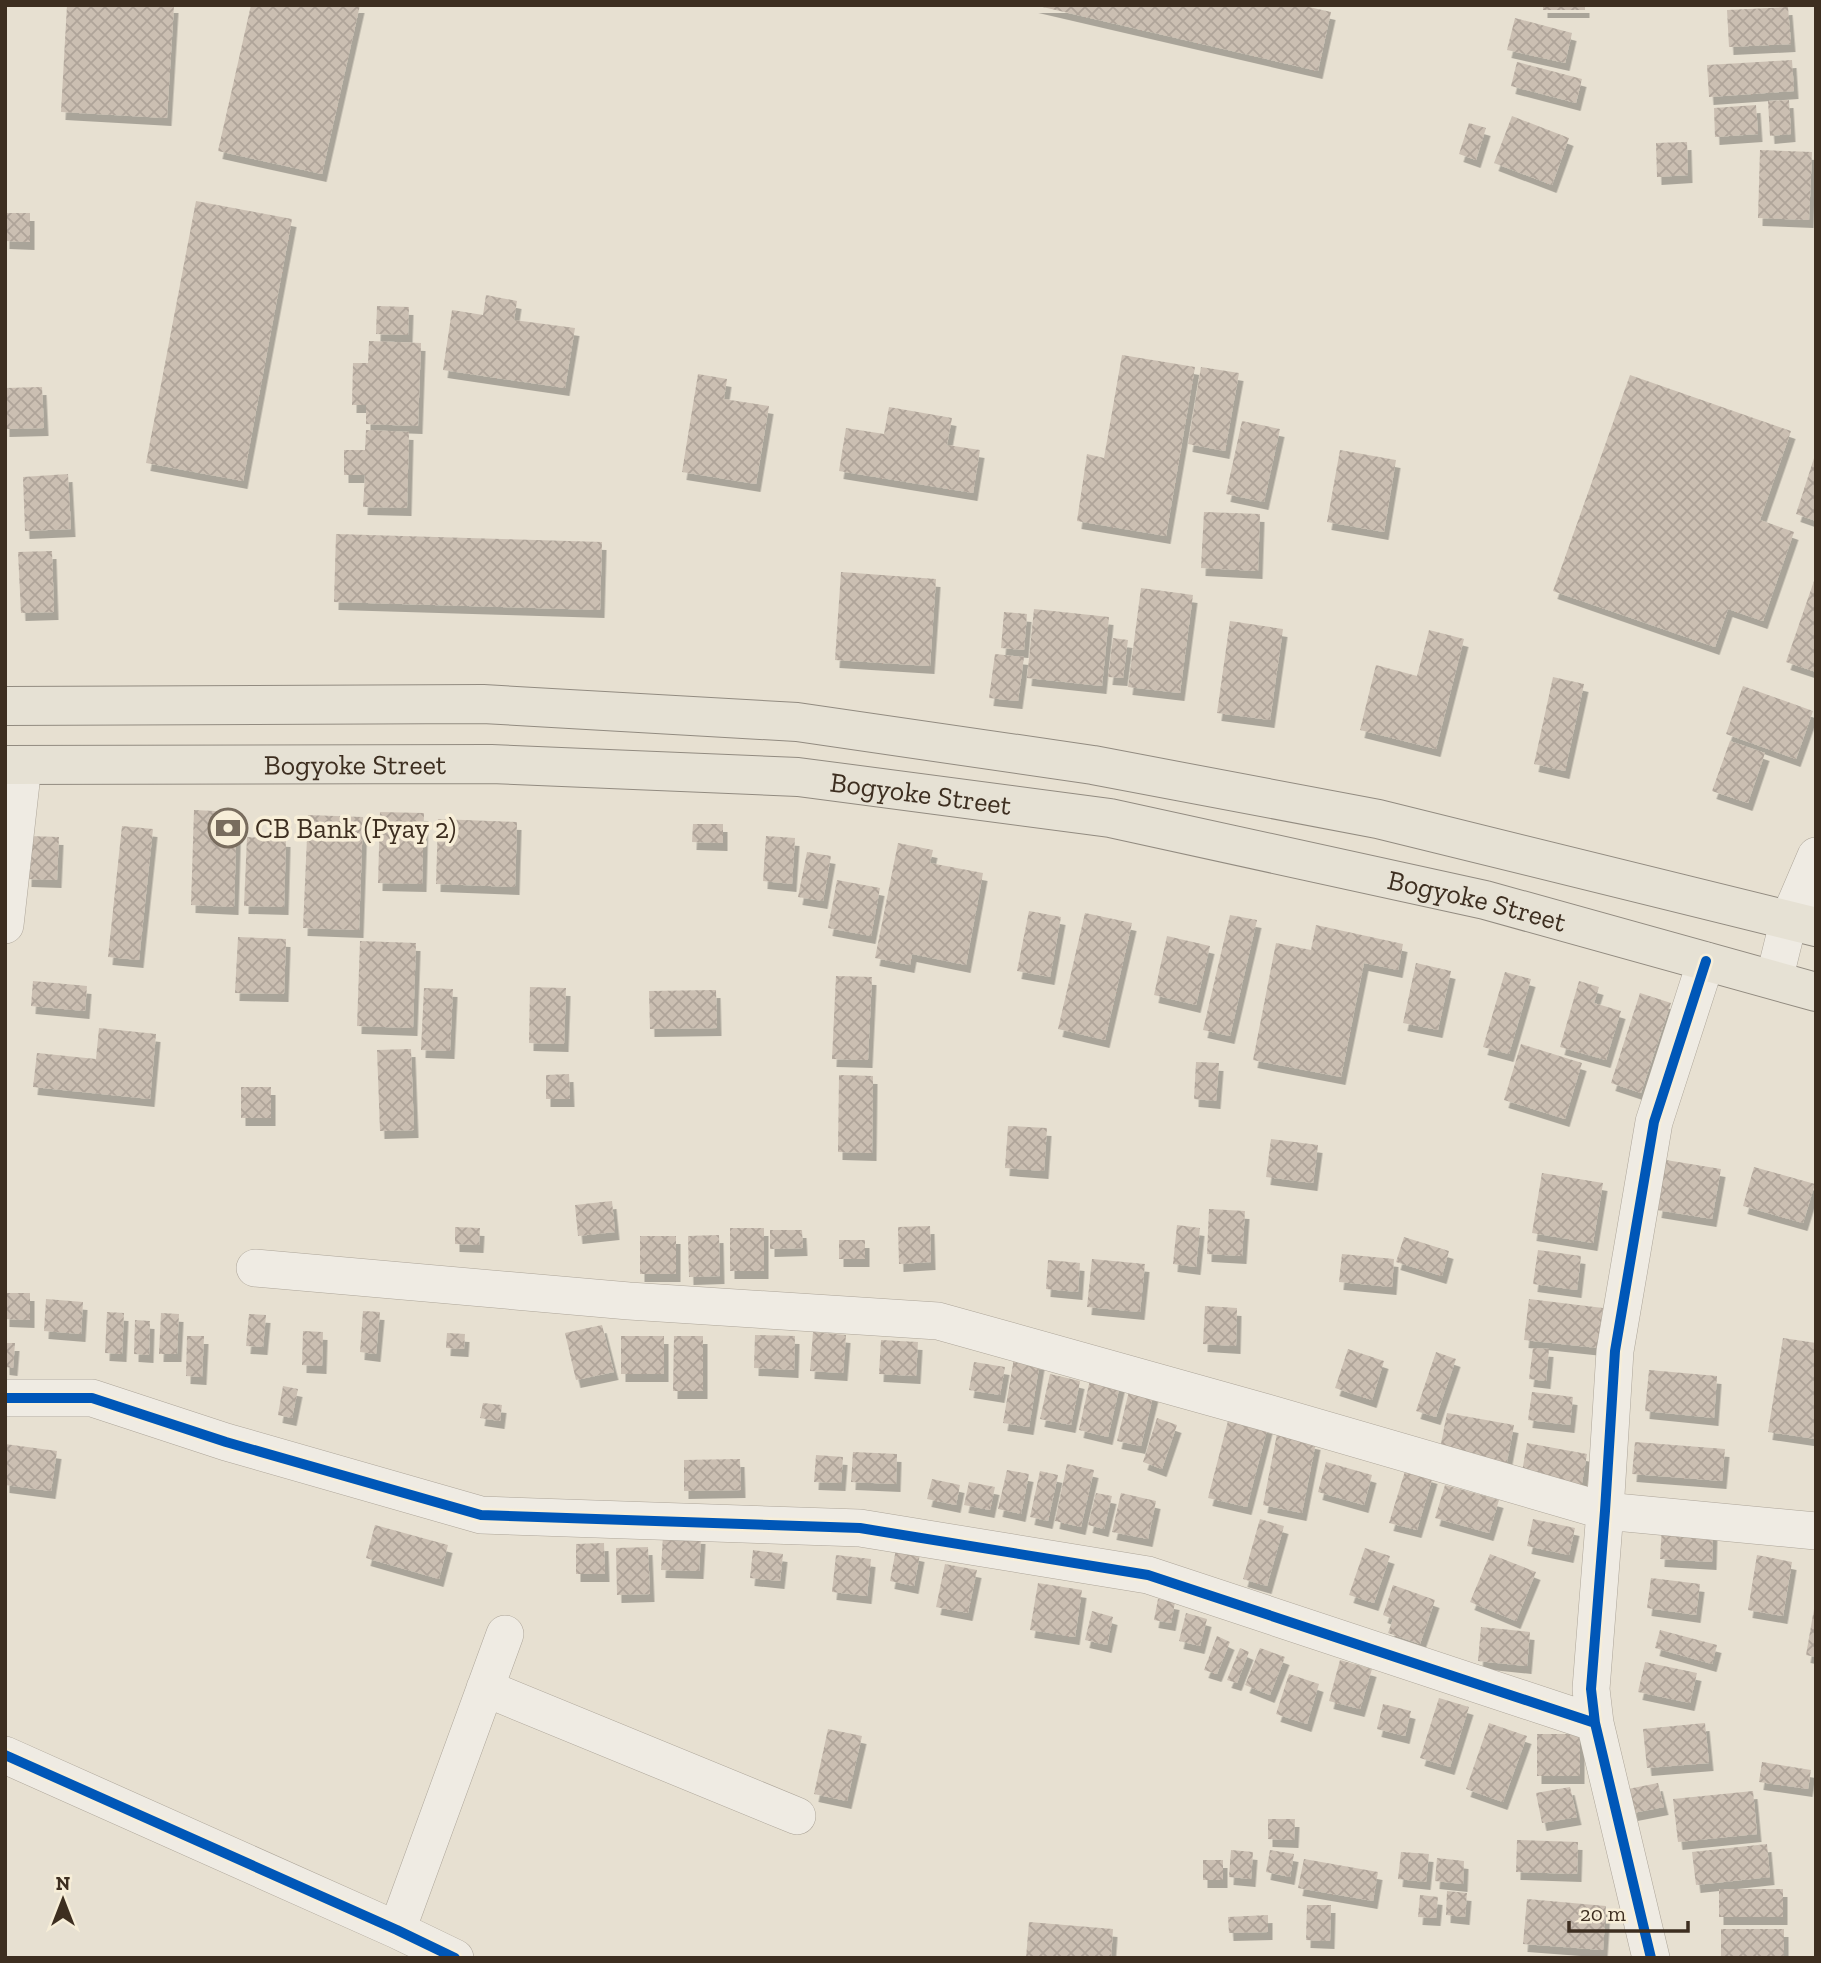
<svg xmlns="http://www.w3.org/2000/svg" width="1821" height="1963" viewBox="0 0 1821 1963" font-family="'Zilla Slab',serif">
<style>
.building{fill:url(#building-cross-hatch);filter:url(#shadow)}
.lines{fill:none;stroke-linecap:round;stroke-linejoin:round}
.minor-casing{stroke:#ada599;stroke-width:38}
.primary-casing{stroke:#928b80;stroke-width:40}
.minor{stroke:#efebe3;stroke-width:37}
.primary{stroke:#e6e1d4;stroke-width:38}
.cycleway-casing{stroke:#f7eed8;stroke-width:15}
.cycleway{stroke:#0057b8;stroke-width:10}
.labels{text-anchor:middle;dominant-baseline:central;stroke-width:7;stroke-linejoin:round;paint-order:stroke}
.street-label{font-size:28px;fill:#3d2e20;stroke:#f7eed8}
.poi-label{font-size:28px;fill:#3d2e20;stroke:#f7eed8;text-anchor:start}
</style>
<defs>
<pattern id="building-cross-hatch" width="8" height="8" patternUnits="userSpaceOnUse" patternTransform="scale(1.75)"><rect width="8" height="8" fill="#cbbfb2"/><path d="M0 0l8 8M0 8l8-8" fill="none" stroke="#afa499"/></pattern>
<filter id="shadow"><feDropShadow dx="4.5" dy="8" stdDeviation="0" flood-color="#0004"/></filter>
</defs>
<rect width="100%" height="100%" fill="#e7e0d1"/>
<!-- building -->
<path class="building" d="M67,5H174L167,118L61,112Z
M251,5H360L322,174L218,151Z
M1034,5H1300L1331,12L1318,71Z
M1543,5H1585V10H1543Z
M1788,7L1791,44L1729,47L1727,10Z
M1515,18L1572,33L1565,63L1507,50Z
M1792,60L1794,91L1709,97L1707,65Z
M1517,62L1582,79L1576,103L1511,86Z
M1789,100L1791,134L1770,136L1768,101Z
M1756,105L1758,134L1715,137L1714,108Z
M1512,116L1569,138L1552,185L1494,163Z
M1469,123L1486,128L1476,160L1459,154Z
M1687,142L1688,175L1657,177L1656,143Z
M1760,150L1812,152L1809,220L1758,218Z
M196,201L292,219L243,481L146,463Z
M5,213H30V242L5,241Z
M486,295L517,301L514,320L575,328L565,388L443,370L452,310L483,315Z
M377,306L409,307L408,335L376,334Z
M369,341L421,343L418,426L366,424V405H352L353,363H368Z
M1122,355L1195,367L1166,536L1077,521L1087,454L1104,458Z
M1201,367L1239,373L1225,451L1188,444Z
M698,374L727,379L724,399L769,406L756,484L682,472Z
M1630,375L1791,431L1760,520L1794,532L1763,621L1728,609L1715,647L1553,591Z
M42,387L44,428L5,429V388Z
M889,407L952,418L947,445L980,450L973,493L839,471L846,428L884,434Z
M1242,421L1280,429L1264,502L1226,494Z
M366,430L409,432L407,508L363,507L365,475H344V450H365Z
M1340,450L1396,460L1384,532L1327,522Z
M1815,455H1816V521L1796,514Z
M68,474L71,529L25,531L23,477Z
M1204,512L1260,514L1258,571L1201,568Z
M336,534L602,542L600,610L334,602Z
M52,551L54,612L21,613L18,552Z
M841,572L936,579L930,666L835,660Z
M1815,578L1816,579V672L1786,662Z
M1141,588L1193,595L1180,693L1128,687Z
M1034,609L1109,617L1102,686L1027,678Z
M1004,612L1027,614L1024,650L1001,648Z
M1230,621L1283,629L1270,720L1217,713Z
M1429,630L1464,639L1436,749L1360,730L1376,665L1417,676Z
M1113,638L1128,640L1123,678L1108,677Z
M995,654L1024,657L1018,701L989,698Z
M1553,677L1584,684L1565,771L1534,764Z
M1743,686L1813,711L1796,759L1726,734Z
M1730,741L1765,753L1748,803L1712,791Z
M194,810L237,812L234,907L191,905Z
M380,812L424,813L422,884L378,883Z
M308,815L363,817L359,930L303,928Z
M438,819L517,822L515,887L436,884Z
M693,824H723V843L692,842Z
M122,826L153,829L139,960L108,957Z
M28,836L59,837L57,880L27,879Z
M766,836L795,838L792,884L763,881Z
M247,837L286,839L284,907L244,906Z
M898,843L933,850L930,863L983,873L966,965L912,954L910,965L875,958Z
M807,852L831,856L823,901L798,897Z
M837,880L880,888L871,936L828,928Z
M1029,911L1061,917L1050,977L1017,971Z
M1085,913L1132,923L1105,1040L1058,1029Z
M1230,915L1257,920L1230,1036L1203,1030Z
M1316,925L1403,944L1398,970L1364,963L1341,1077L1253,1060L1276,943L1311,950Z
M1167,936L1210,946L1196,1005L1154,995Z
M238,937L286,939L284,994L235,993Z
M360,941L416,943L413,1028L357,1026Z
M1416,963L1451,971L1438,1030L1403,1023Z
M1505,972L1531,979L1509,1054L1483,1047Z
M836,976L872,977L868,1060L832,1059Z
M33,981L87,986L85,1011L31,1006Z
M1579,981L1599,987L1594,1003L1621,1011L1606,1060L1560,1047Z
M530,987L566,988L564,1044L529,1043Z
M424,988L453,989L450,1051L421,1050Z
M716,990L717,1028L650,1029L649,991Z
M1640,993L1671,1003L1641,1093L1611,1083Z
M99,1028L156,1034L150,1099L33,1087L37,1053L96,1059Z
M1521,1044L1582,1063L1565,1119L1504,1100Z
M411,1049L414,1130L380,1131L377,1050Z
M1196,1062L1219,1063L1216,1101L1194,1099Z
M569,1074L570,1099H546V1075Z
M839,1075L873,1076L872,1153L838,1152Z
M241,1087H271V1118H241Z
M1008,1126L1047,1128L1044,1171L1005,1168Z
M1271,1139L1318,1145L1313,1183L1266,1177Z
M1666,1160L1721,1169L1712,1219L1657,1210Z
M1754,1167L1815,1184L1803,1223L1743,1206Z
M1542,1173L1603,1183L1593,1243L1532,1233Z
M612,1201L615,1232L578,1236L575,1205Z
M1209,1209L1245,1211L1242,1256L1207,1254Z
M1177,1225L1200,1228L1196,1267L1173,1264Z
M930,1226L931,1262L899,1264L898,1227Z
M455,1227L480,1228L479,1245L455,1244Z
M730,1228H764V1271H730Z
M770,1230H802L803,1248L770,1249Z
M719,1235L720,1276L689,1277L688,1236Z
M640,1236H676V1274H640Z
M1404,1237L1449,1251L1442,1276L1396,1262Z
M839,1240H865V1259H839Z
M1538,1250L1581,1256L1577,1290L1533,1284Z
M1342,1254L1394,1259L1392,1287L1339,1282Z
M1092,1259L1145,1264L1140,1312L1087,1307Z
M1048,1260L1080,1263L1078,1292L1046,1289Z
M5,1293H30V1320L5,1319Z
M46,1299L83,1302L81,1334L44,1331Z
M1529,1299L1603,1308L1598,1348L1524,1340Z
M1205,1306L1237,1308L1236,1346L1203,1344Z
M363,1311L380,1312L376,1354L360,1352Z
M107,1312L124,1313L122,1354L105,1353Z
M161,1313L179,1314L177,1354H159Z
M249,1314L266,1315L263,1347L246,1346Z
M135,1320L150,1321L149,1355L134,1354Z
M602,1325L614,1372L576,1380L565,1333Z
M303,1331L323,1332L322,1366L302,1365Z
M813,1332L846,1335L843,1373L810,1371Z
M447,1333L465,1334L464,1349L446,1348Z
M755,1335L795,1336L794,1370L754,1368Z
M187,1336H204L202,1377L186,1376Z
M621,1336H664V1374H621Z
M674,1336H703V1391H673Z
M1783,1338L1816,1343V1439L1768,1432Z
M881,1340L918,1342L916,1376L879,1374Z
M5,1343H15L13,1368L5,1367Z
M1533,1348L1549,1349L1546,1381L1529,1379Z
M1348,1349L1384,1361L1372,1400L1335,1388Z
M1436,1352L1456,1359L1436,1417L1416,1411Z
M1014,1358L1040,1362L1029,1427L1003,1423Z
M974,1362L1005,1367L1000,1395L969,1390Z
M1649,1370L1717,1376L1714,1418L1645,1411Z
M1050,1374L1080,1381L1071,1425L1040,1419Z
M1091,1375L1121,1381L1108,1437L1079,1430Z
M283,1386L298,1389L292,1418L278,1415Z
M1130,1387L1154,1393L1141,1446L1117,1441Z
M1532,1392L1573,1397L1570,1425L1528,1420Z
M483,1403L502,1405L500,1421L480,1418Z
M1447,1413L1514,1425L1506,1467L1439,1454Z
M1229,1417L1268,1426L1247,1507L1208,1498Z
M1157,1418L1177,1425L1162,1469L1143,1462Z
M1277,1434L1316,1442L1302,1513L1263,1505Z
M1635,1442L1725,1449L1722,1481L1632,1474Z
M1527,1443L1587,1454L1581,1489L1521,1478Z
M5,1444L57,1451L51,1491L5,1485Z
M853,1452L897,1454L896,1484L851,1482Z
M816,1455L843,1457L841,1483L814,1482Z
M740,1459L741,1490L684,1491V1460Z
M1326,1462L1372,1475L1364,1505L1318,1492Z
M1067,1464L1094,1470L1081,1527L1055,1521Z
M1406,1468L1433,1476L1417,1530L1389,1523Z
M1007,1470L1029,1474L1021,1514L998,1509Z
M1040,1471L1058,1475L1048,1521L1030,1517Z
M932,1479L960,1485L956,1505L927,1499Z
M969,1482L995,1487L990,1510L964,1505Z
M1445,1485L1499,1500L1489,1533L1435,1518Z
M1096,1493L1112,1496L1104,1529L1088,1525Z
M1121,1493L1156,1501L1148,1539L1112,1532Z
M1260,1519L1284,1526L1267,1586L1243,1579Z
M1533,1519L1575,1528L1569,1555L1527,1546Z
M375,1525L448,1545L439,1579L366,1558Z
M1662,1525L1713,1527L1712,1562L1660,1559Z
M663,1535L701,1536L699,1571L661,1570Z
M604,1543L605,1574H576V1544Z
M648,1547L650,1594L617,1595L616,1548Z
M1365,1548L1390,1556L1374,1603L1349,1595Z
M896,1549L920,1554L914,1586L890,1581Z
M753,1550L783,1554L780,1581L750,1578Z
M1490,1554L1536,1572L1516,1621L1470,1602Z
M836,1555L871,1559L867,1596L832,1592Z
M1757,1555L1792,1562L1783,1616L1748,1610Z
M945,1564L977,1570L968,1613L936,1607Z
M1651,1578L1700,1584L1696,1615L1647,1608Z
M1038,1583L1082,1590L1075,1637L1030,1630Z
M1393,1585L1435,1600L1420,1644L1388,1633L1393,1619L1383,1615Z
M1158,1599L1175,1602L1171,1623L1154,1620Z
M1814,1609H1816V1657L1806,1655Z
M1092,1611L1113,1617L1107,1645L1085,1640Z
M1186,1613L1207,1619L1200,1646L1179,1641Z
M1481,1627L1530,1632L1527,1666L1478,1661Z
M1660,1630L1717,1645L1712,1664L1655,1648Z
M1217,1636L1230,1642L1217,1674L1204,1670Z
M1240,1648L1249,1652L1237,1683L1227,1680Z
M1260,1648L1285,1657L1270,1695L1245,1685Z
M1340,1660L1372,1669L1360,1709L1329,1701Z
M1645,1662L1697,1673L1690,1703L1638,1692Z
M1289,1674L1319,1684L1307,1724L1276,1714Z
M1439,1698L1469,1707L1450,1767L1420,1758Z
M1383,1704L1411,1711L1405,1736L1377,1729Z
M1489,1723L1527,1736L1503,1802L1466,1789Z
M1705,1723L1709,1763L1647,1768L1643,1729Z
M828,1729L862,1736L847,1801L814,1794Z
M1537,1734H1580V1776H1537Z
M1762,1762L1811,1770L1808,1789L1759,1782Z
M1658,1783L1664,1807L1633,1813L1628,1789Z
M1570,1787L1577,1817L1542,1823L1536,1793Z
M1753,1791L1757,1834L1678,1842L1673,1799Z
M1268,1819H1295L1294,1840L1268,1839Z
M1517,1840L1578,1842L1577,1874L1516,1872Z
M1767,1844L1770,1877L1696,1885L1692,1852Z
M1231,1850L1253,1852L1251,1879L1229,1877Z
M1270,1850L1294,1854L1290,1877L1266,1872Z
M1401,1852L1429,1854L1426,1882L1398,1879Z
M1437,1858L1464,1861L1463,1884L1435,1881Z
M1304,1859L1378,1872L1373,1901L1298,1888Z
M1203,1860H1223V1880H1203Z
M1719,1889H1783V1917H1719Z
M1447,1891L1467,1893L1465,1917L1446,1915Z
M1420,1895L1438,1897L1436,1918L1418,1917Z
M1527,1899L1606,1906L1603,1950L1523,1944Z
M1307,1905H1331L1330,1941L1306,1940Z
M1268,1915V1932L1229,1933L1228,1917Z
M1029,1922L1113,1929L1111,1958H1026Z
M1721,1929H1784V1958H1721Z"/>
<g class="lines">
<defs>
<path id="minor" d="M5,925L23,765
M1774,980L1789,919L1816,856
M255,1268L629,1301L938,1321L1264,1412L1605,1511L1816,1531
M5,1398H92L226,1442L481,1515L860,1528L1148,1575L1595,1723
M485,1688L797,1816
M5,1755L397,1930L455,1958
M397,1930L505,1634
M1651,1958L1595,1723L1591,1689L1605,1511L1615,1351L1654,1122L1706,961"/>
<g id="primary">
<path d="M5,706L483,704L797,722L1093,765L1378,819L1816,927"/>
<path id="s1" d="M5,765L491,764L798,777L1110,818L1485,900L1816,992"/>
</g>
</defs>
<!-- minor casing -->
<use href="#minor" class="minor-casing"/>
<!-- primary casing -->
<use href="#primary" class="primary-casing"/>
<!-- minor -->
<use href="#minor" class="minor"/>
<!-- primary -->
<use href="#primary" class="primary"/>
<defs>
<path id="cycleway" d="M5,1398H92L226,1442L481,1515L860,1528L1148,1575L1595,1723
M5,1755L397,1930L455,1958
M1651,1958L1595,1723L1591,1689L1605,1511L1615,1351L1654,1122L1706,961"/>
</defs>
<!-- cycleway casing -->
<use href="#cycleway" class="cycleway-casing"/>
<!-- cycleway -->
<use href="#cycleway" class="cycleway"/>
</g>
<!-- icons -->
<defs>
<symbol id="bank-ring" viewBox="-11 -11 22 22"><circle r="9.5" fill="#f7eed8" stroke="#786c5e" stroke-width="1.5"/><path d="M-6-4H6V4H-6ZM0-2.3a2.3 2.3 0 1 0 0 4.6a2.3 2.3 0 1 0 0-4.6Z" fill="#786c5e"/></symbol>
</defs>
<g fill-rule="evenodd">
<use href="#bank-ring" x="206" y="806" width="44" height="44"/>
</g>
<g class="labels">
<!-- street labels -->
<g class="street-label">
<text stroke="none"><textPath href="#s1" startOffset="350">Bogyoke Street</textPath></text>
<text stroke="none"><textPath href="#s1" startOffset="917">Bogyoke Street</textPath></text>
<text stroke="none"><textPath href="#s1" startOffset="1484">Bogyoke Street</textPath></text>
</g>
<!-- poi labels -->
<g class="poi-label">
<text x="255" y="828">CB Bank (Pyay 2)</text>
</g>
</g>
<!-- border -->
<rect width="1821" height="1963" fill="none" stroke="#3d2e20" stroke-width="14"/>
<!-- north arrow -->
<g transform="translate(63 1900)" stroke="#f7eed8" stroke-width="5" paint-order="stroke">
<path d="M0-5L12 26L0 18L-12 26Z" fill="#3d2e20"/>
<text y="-10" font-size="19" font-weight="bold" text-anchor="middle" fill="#3d2e20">N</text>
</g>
<!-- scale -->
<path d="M1569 1921v10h119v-10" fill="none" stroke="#3d2e20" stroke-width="3.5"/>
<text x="1580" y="1921" font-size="21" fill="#3d2e20" stroke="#f7eed8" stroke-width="5" paint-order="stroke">20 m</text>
</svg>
